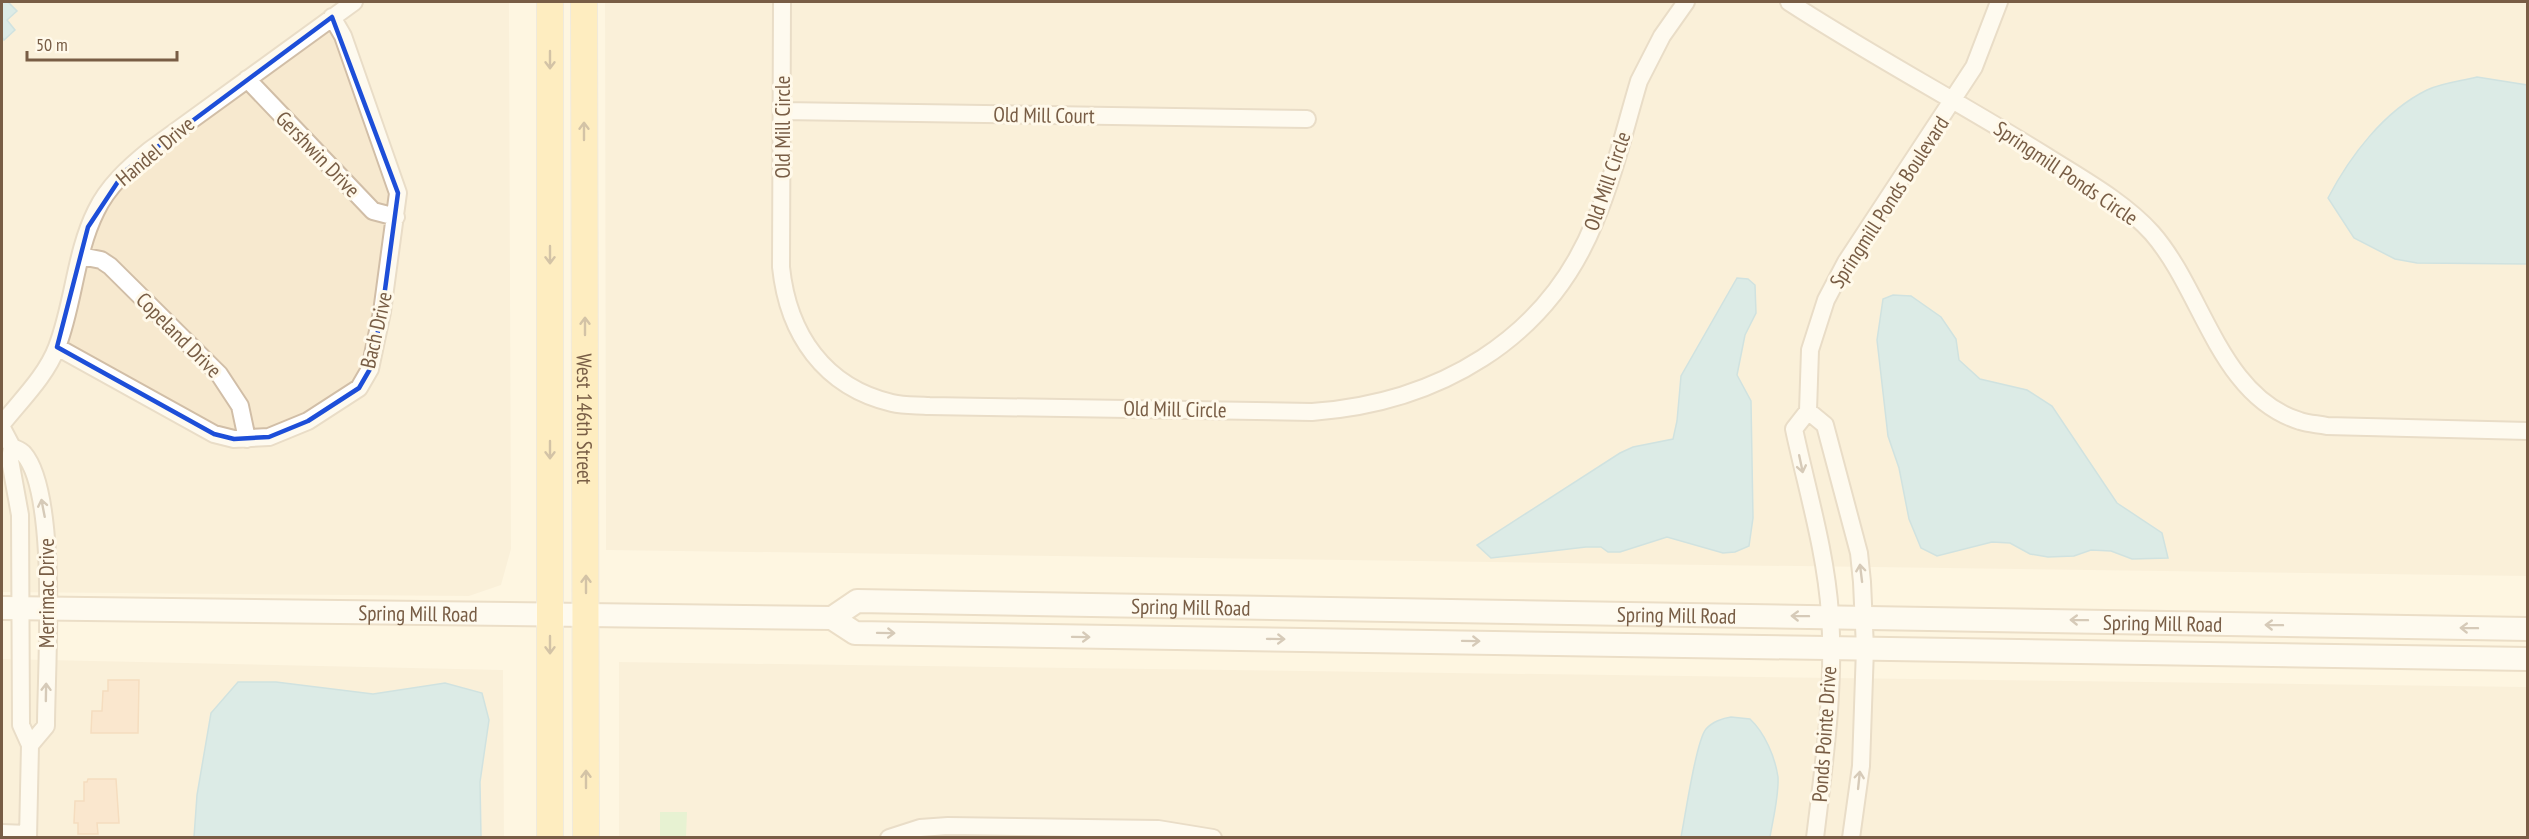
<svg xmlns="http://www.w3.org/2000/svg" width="2529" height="839" viewBox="0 0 2529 839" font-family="'PT Sans Narrow',sans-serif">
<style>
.residential{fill:#f7e9cf}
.green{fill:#cdedbe}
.water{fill:#b4ddea;stroke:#99cbdd;stroke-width:1.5}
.building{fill:#f7d6b6;stroke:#ebbe95;stroke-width:1.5}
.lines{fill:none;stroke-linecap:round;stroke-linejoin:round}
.street-casing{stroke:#d1bea7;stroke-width:20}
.secondary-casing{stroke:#d6c1a6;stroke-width:26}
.primary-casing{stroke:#e1dbd6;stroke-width:28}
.street{stroke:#fff;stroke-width:16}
.secondary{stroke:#fff;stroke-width:22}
.primary{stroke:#ffe398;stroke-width:26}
.oneway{stroke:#a0855e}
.oneway2{stroke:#a79686}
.marked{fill:none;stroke:#1d4ed8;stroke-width:4.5;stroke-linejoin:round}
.labels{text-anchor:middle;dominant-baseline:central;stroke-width:6;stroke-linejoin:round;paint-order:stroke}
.street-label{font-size:21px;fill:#785d45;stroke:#fff9ea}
</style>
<rect width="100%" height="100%" fill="#fef6e1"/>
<!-- residential -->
<path class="residential" d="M2,2H509L511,549L501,585L469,596L2,592Z
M605,2H2527V576L606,550Z
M2,659L503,670L504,837L2,838Z
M619,662L2527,687V837L619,838Z"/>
<!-- green -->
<path class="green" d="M660,812H687L686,837H660Z"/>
<!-- water -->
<path class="water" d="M2,2H8L17,11L7,20L15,30L4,40L2,37Z
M2477,77L2527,85V264L2417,263L2395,259L2354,238L2328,198C2350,156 2384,111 2427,90C2442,83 2462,81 2477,77Z
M1737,278L1748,279L1755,285L1756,313L1745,335L1737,375L1751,401L1753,518L1749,546L1735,552L1723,553L1667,537L1620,552H1608L1601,547H1586L1491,558L1477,545L1620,453L1633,447L1673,439L1677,421L1681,376Z
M1893,295L1911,296L1941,317L1956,339L1959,360L1980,379L2027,390L2052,406L2117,503L2162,533L2168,558L2132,559L2111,551L2091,550L2074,556L2048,557L2030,554L2010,543L1992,542L1937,556L1921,548L1909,519L1899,468L1888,436L1877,340L1883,299Z
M238,682H276L373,694L445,683L482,693L489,720L480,782L481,837H194L197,795L211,713Z
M1731,717L1750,719C1765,733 1775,757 1778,777C1779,796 1773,819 1770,837H1681C1685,818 1696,741 1706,729C1712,722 1723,718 1731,717Z"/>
<!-- building -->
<path class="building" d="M108,680H139L138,733H91L92,711H102L103,691H108Z
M88,779H116L119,823H97L98,834H78V823H74L75,801H84V782H87Z"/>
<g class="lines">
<defs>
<path id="street" d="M782,2L781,267C788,334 824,387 892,403C904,406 917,405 929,406L1312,412C1437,403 1547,341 1595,221C1614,176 1625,128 1639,81L1662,36L1686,2
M1789,2C1872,56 1961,103 2046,156C2082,179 2123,201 2152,233C2203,291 2219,396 2300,421C2309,424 2318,424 2327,426L2528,431
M247,79L373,211L396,217
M782,111L1307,119
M81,256L101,260L110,266L219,374L240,406L247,439
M57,347L214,434L234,439L269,437L308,421L359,388L370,369L382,312L398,193L343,36L332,17
M1808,411L1825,425L1859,553L1862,582L1865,648L1861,766L1851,838
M2,424C21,400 46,376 57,347C74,303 75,253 96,211C108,186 129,167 150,150L354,2
M2,428L12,447L10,460L20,515L21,725L30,745L28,838
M12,447C16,449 21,450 24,454C59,495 46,668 46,726L30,745
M2,833L28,834
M889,838L920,828L948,826L1158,829L1213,838
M1815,838C1824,763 1835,689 1830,614C1826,552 1807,490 1794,429L1808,411L1810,350L1826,300L1846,262L1974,67L1999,2"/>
<g id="secondary">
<path id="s1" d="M2,608L832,618L855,633L2528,659"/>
<path id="s2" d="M832,618L857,601L2528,629"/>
</g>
<g id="primary">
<path d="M550,2V838"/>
<path id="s3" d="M584,2L586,838"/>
</g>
</defs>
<!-- street casing -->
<use href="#street" class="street-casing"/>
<!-- secondary casing -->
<use href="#secondary" class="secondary-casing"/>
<!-- primary casing -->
<use href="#primary" class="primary-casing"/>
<!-- street -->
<use href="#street" class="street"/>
<!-- secondary -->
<use href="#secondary" class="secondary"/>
<!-- primary -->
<use href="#primary" class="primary"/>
</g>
<!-- one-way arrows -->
<defs><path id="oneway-shaft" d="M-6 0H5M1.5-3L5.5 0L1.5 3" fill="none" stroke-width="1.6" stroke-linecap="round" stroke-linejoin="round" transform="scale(1.5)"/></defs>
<g class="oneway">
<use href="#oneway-shaft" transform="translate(550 60) rotate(90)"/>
<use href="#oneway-shaft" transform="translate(584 131) rotate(-90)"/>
<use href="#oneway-shaft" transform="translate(550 255) rotate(90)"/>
<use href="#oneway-shaft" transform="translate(585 326) rotate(-90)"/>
<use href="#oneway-shaft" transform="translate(550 450) rotate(90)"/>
<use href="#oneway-shaft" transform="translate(586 584) rotate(-90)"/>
<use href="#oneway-shaft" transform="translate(550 645) rotate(90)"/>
<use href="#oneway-shaft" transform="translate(586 779) rotate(-90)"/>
</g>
<g class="oneway2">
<use href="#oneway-shaft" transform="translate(1801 464) rotate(78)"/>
<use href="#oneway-shaft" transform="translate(43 508) rotate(-101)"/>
<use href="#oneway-shaft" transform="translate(1861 573) rotate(-97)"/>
<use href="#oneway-shaft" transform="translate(1800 616) rotate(-179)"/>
<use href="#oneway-shaft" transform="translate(2079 620) rotate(-179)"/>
<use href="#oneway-shaft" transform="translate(2274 625) rotate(-179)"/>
<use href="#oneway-shaft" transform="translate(2469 628) rotate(-179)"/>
<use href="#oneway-shaft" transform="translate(886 633) rotate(1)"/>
<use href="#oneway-shaft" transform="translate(1081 637) rotate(1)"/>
<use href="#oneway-shaft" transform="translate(1276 639) rotate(1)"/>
<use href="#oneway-shaft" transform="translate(1471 641) rotate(1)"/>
<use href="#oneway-shaft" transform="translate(46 692) rotate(-89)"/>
<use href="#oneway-shaft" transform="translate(1859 780) rotate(-84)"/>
</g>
<!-- marked area -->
<path d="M0 0H2529V839H0ZM332,17L398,193L382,312L370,369L359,388L308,421L269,437L234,439L214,434L57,347L88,227L125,171Z" fill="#fef6e1" fill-opacity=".55" fill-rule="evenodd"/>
<path class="marked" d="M332,17L398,193L382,312L370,369L359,388L308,421L269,437L234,439L214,434L57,347L88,227L125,171Z"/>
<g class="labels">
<!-- street labels -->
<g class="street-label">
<text transform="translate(1044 115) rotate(1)">Old Mill Court</text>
<text transform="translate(782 127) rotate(-90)">Old Mill Circle</text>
<text transform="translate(155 151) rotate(-40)">Handel Drive</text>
<text transform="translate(318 154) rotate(46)">Gershwin Drive</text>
<text transform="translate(2066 173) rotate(34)">Springmill Ponds Circle</text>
<text transform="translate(1607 181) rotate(-71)">Old Mill Circle</text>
<text transform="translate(1889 202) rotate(-57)">Springmill Ponds Boulevard</text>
<text transform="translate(376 330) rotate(-77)">Bach Drive</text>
<text transform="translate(179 335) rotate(45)">Copeland Drive</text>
<text transform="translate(1175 409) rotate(1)">Old Mill Circle</text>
<text stroke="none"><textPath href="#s3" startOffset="417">West 146th Street</textPath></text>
<text transform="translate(46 593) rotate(-90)">Merrimac Drive</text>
<text stroke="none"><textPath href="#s2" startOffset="364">Spring Mill Road</textPath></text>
<text stroke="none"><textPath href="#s1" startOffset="416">Spring Mill Road</textPath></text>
<text stroke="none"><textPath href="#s2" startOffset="850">Spring Mill Road</textPath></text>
<text stroke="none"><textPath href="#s2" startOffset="1336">Spring Mill Road</textPath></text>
<text transform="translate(1824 734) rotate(-86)">Ponds Pointe Drive</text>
</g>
</g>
<!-- border -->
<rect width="2529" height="839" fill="none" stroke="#785d45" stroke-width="6"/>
<!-- scale -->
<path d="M27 51v9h150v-9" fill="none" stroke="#785d45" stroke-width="3"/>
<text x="36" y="51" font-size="18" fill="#785d45" stroke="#fff9ea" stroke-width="4.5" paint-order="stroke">50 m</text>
</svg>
